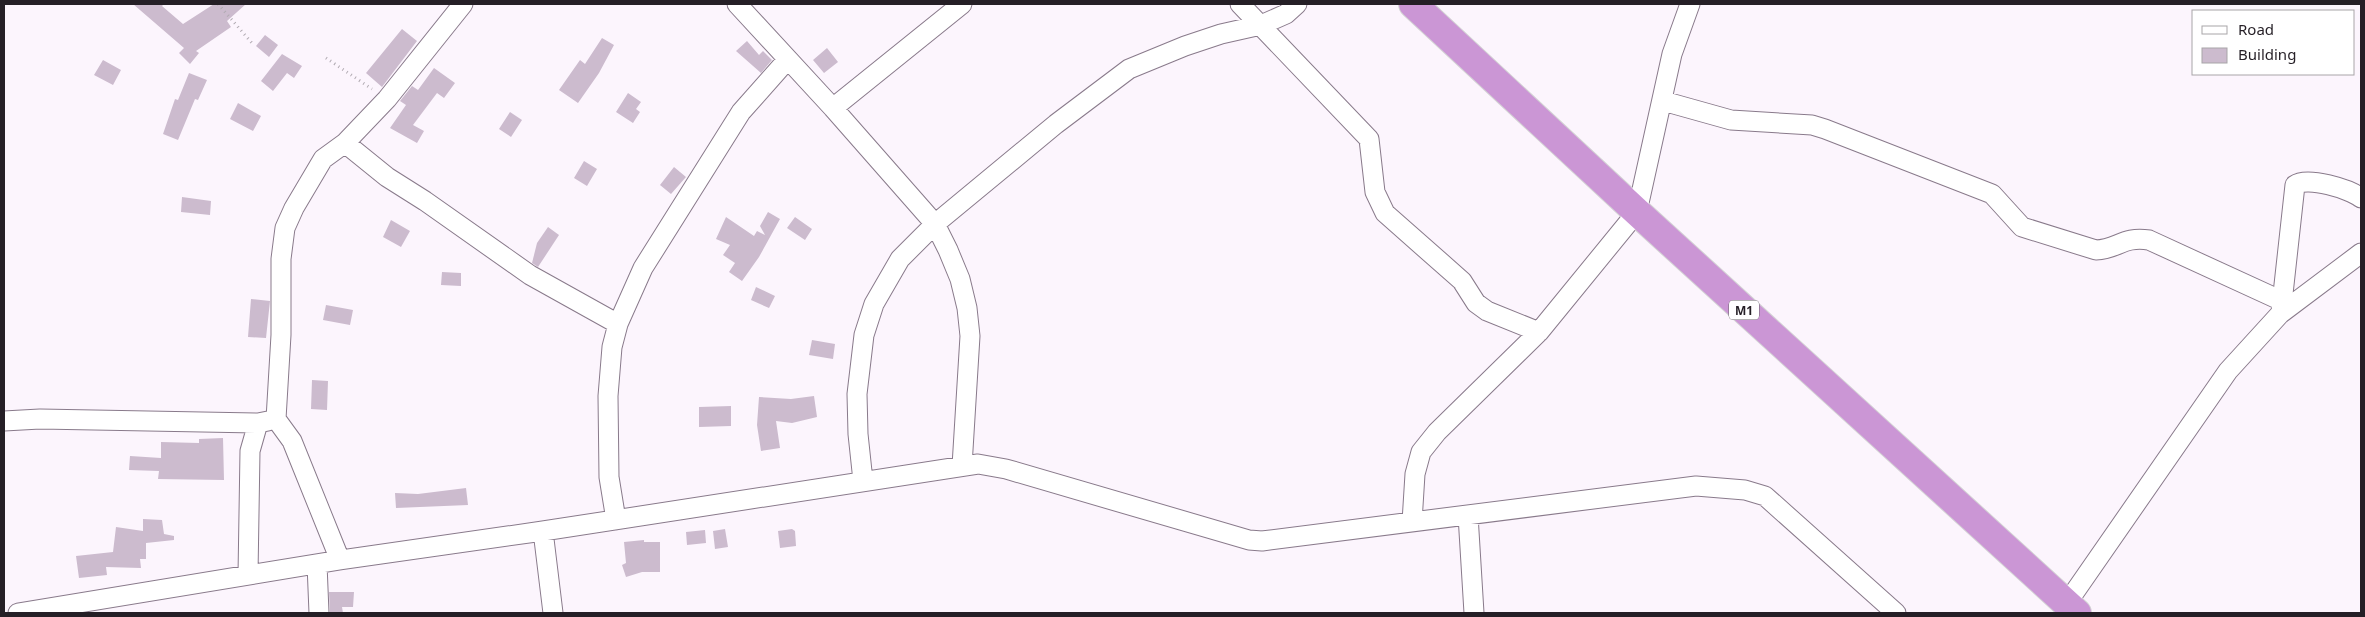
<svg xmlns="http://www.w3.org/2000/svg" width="2365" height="617" viewBox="0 0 2365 617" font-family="'Noto Sans',sans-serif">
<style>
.building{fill:#ccbbce}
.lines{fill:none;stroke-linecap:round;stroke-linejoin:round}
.street-casing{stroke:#897a8b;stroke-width:21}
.highway-casing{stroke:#d3d2d4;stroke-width:30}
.path{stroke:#b1abb2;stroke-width:3;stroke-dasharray:1 4;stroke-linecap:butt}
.street{stroke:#fff;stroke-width:19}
.highway{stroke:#cb96d5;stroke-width:28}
.labels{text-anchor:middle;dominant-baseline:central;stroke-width:4.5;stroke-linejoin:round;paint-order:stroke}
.shield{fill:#fff;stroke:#666267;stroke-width:1}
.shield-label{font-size:12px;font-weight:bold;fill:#251f26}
</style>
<rect width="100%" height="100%" fill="#fcf5fd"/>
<!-- building -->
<path class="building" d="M133,4H164L162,6L183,24L214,4H246L227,21L231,27L196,51L199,53L190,64L179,53L184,48Z
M402,29L417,41L382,87L366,73Z
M265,35L278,45L269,57L256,46Z
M602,38L614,45L599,73L578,103L559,90L580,60L585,64Z
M747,41L759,55L763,51L772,60L761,73L736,51Z
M827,48L838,62L824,73L813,60Z
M282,54L302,66L294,78L287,73L273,91L261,81Z
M103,60L121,70L113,85L94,75Z
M434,68L455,83L444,98L437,93L413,125L424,131L417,143L390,128L406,105L400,101L412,86L418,90Z
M189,73L207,80L198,100L195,99L178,140L163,134L175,99L178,100Z
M628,93L641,102L636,109L640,112L633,123L616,112Z
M238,103L261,116L253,131L230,119Z
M510,112L522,120L511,137L499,129Z
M584,161L597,169L587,186L574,178Z
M674,167L686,177L671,194L660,185Z
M182,197L211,201L210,215L181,212Z
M768,212L780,219L759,257L742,281L729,272L735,263L723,255L730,245L716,239L726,217L754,236L757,231L765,235L760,226Z
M795,217L812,229L805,240L787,228Z
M391,220L410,231L401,247L383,237Z
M548,227L559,235L538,267L532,263L537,243Z
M442,272L461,273V286L441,285Z
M756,287L775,296L769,308L751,300Z
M251,299L270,301L266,338L248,337Z
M326,305L353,310L350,325L323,320Z
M812,340L835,344L833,359L809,355Z
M312,380L328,381L327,410L311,409Z
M814,396L817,417L792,423L776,421L780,448L761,451L757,425L759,397L791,399Z
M731,406V426L699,427V407Z
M223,438L224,480L158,479L159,471L129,470L130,456L161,458V442L199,443V439Z
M466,488L468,505L396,508L395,493L418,494Z
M143,519L162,520L164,534L174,536V540L146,543V559H140L141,568L106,567L107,575L79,578L76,556L113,552L116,527L143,531Z
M725,529L728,547L715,549L713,531Z
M792,529L795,531L796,546L780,548L778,531Z
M705,530L706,543L687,545L686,532Z
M644,540V542H660V572H642L626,577L622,565L626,563L624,542Z
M329,592H354L353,607H342L343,613H330Z"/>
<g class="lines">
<defs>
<path id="street" d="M737,4L833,108L935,224L948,250L960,279L967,308L970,336L962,466
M1240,4L1369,139L1375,192L1385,213L1462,281L1476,303L1487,311L1539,332
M1663,101L1731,120L1812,125L1825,129L1992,194L2022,227L2096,250C2118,249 2123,236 2149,240L2282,301
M833,108L962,4
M345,143L387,177L425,201L530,275L618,324
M2281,312L2295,185C2307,176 2350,189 2361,198
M4,421L40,419L258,423
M863,481L858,434L857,394L864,335L874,304L900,259L935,224L1056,124L1129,69L1185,46L1221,34L1261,25L1286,14L1297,4
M1468,515L1474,613
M616,520L609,477L608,396L612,347L618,324L643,268L741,112L788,59
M1412,522L1415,474L1421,452L1437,432L1539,332L1637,212L1672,54L1690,4
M543,531L553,613
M340,560L292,441L276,419L281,335V259L285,228L294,208L323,159L345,143L387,99L463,4
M317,564L319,613
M248,575L250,451L258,423L268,421
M2067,603L2228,371L2280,314L2361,253
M18,613L340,560L543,531L978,464L1006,469L1249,540L1262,541L1696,486L1745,490L1765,496L1896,613"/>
<path id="highway" d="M1413,4L1637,212L2077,613"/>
</defs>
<!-- street casing -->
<use href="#street" class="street-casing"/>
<!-- highway casing -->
<use href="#highway" class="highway-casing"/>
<!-- path -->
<path class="path" d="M218,4L252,43
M326,58L372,89"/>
<!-- street -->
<use href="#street" class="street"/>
<!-- highway -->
<use href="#highway" class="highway"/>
</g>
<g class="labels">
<!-- shield labels -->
<rect class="shield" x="1729" y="300.5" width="30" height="19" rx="4"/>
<g class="shield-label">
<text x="1744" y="310">M1</text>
</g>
</g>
<!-- border -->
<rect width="2365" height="617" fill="none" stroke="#251f26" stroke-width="10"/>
<!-- legend -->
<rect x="2192" y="10" width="162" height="65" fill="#ffffff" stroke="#a8a5a8"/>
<rect x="2202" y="26" width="25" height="8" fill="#ffffff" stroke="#a8a5a8"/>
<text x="2238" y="35" font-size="15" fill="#251f26">Road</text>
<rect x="2202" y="48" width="25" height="15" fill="#ccbbce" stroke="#a8a5a8"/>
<text x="2238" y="60" font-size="15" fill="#251f26">Building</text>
</svg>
